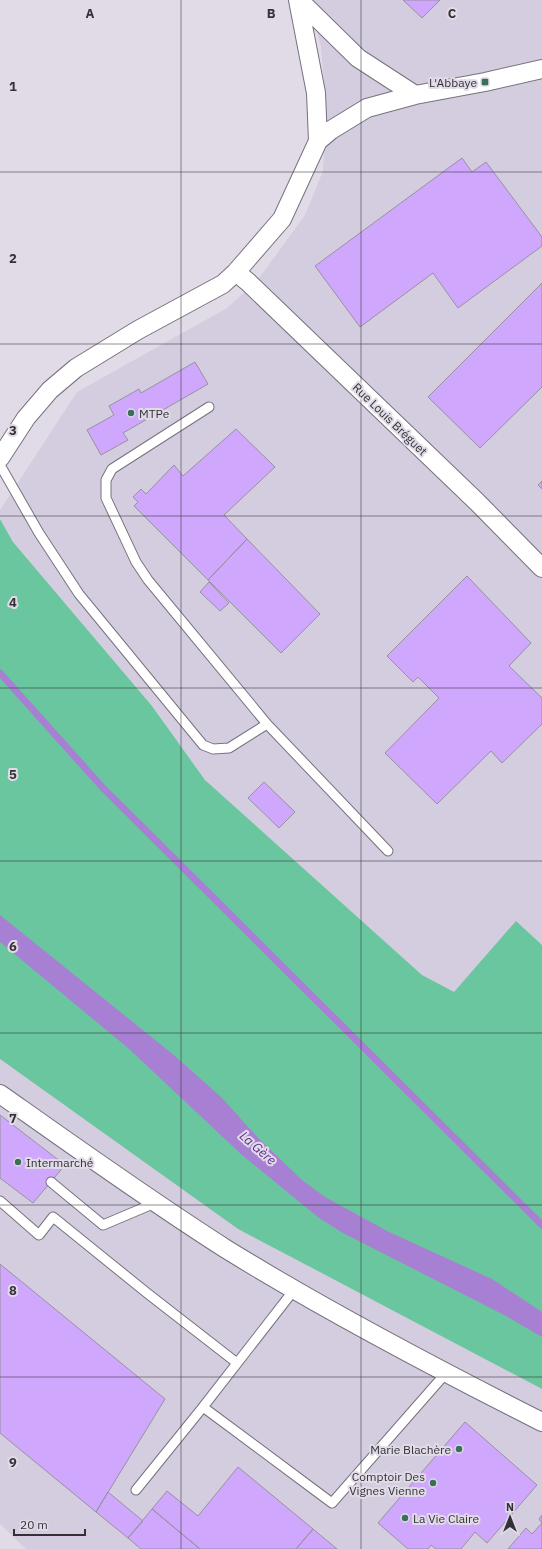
<svg xmlns="http://www.w3.org/2000/svg" width="542" height="1549" viewBox="0 0 542 1549" font-family="'IBM Plex Sans',sans-serif">
<style>
.built{fill:#d4cddf}
.green{fill:#6ac69e}
.water{fill:#a780d3}
.lines{fill:none;stroke-linecap:round;stroke-linejoin:round}
.stream{stroke:#a780d3;stroke-width:7}
.building{fill:#cfa7fd;stroke:#97929e}
.service-casing{stroke:#77727d;stroke-width:11}
.minor-casing{stroke:#77727d;stroke-width:20}
.service{stroke:#fff;stroke-width:9}
.minor{stroke:#fff;stroke-width:18}
.grid{fill:none;stroke:#333136;stroke-width:1;stroke-opacity:0.55}
.poi-dot{fill:#387058;stroke:#e1dbe8;stroke-width:1.5}
.labels{text-anchor:middle;dominant-baseline:central;stroke-width:4;stroke-linejoin:round;paint-order:stroke}
.poi-label{font-size:12px;fill:#333136;stroke:#e1dbe8;text-anchor:end}
.street-label{font-size:12px;fill:#333136;stroke:#e1dbe8}
.water-label{font-size:13px;font-style:italic;fill:#612d8f;stroke:#e1dbe8}
.grid-label{font-size:13px;text-anchor:middle;font-weight:bold;fill:#333136;stroke:#e1dbe8;stroke-width:4;stroke-linejoin:round;paint-order:stroke}
</style>
<rect width="100%" height="100%" fill="#e1dbe8"/>
<!-- built -->
<path class="built" d="M309,0H542V945L516,922L454,993L422,975L205,780L152,706L13,542L0,519V510L77,392L227,308L257,281L305,215L323,171L326,111L321,47Z
M0,1059L238,1229L542,1389V1549H26L0,1524Z"/>
<!-- green -->
<path class="green" d="M0,519L13,542L152,706L205,780L422,975L454,992L516,921L542,945V1389L238,1229L0,1059Z"/>
<!-- water -->
<path class="water" d="M0,915L175,1056L222,1098L258,1138L302,1180L325,1197L389,1232L492,1279L542,1312V1337L504,1315L343,1233L319,1218L242,1155L128,1048L0,942Z"/>
<g class="lines">
<!-- stream -->
<path class="stream" d="M0,673L103,788L542,1225"/>
</g>
<!-- building -->
<path class="building" d="M403,0H440L422,18Z
M462,158L472,172L486,162L542,237V246L458,308L433,273L360,327L315,266Z
M542,283V387L480,448L428,397Z
M195,362L208,384L123,433L128,440L101,455L87,430L114,415L109,406L139,389L141,393Z
M236,429L275,467L224,515L247,539L208,580L134,506L138,502L133,497L141,489L146,494L174,465L183,476Z
M542,481V489L538,485Z
M247,539L320,614L281,653L208,580Z
M467,576L531,643L509,666L542,698V724L502,763L491,751L437,804L385,753L439,698L418,677L413,682L387,656Z
M209,582L229,603L220,611L200,592Z
M264,782L295,812L279,828L248,798Z
M0,1115L65,1165L33,1203L0,1178Z
M0,1264L165,1399L96,1512L0,1433Z
M465,1422L537,1485L487,1543L475,1532L461,1549H436L431,1545L428,1549H408L378,1523Z
M238,1467L313,1529L296,1549H200L152,1509L167,1491L198,1516Z
M108,1492L143,1521L128,1538L96,1512Z
M152,1509L200,1549H141L128,1538Z
M542,1515V1549H508L526,1528L532,1534L542,1523L539,1519Z
M313,1529L337,1549H296Z"/>
<g class="lines">
<defs>
<path id="service" d="M209,407L112,469L106,480V498L136,562L148,580L267,724L388,851
M0,465L39,533L79,594L203,745L213,749L229,748L267,724
M51,1182L103,1225L155,1203
M0,1201L39,1235L53,1217L147,1293L237,1363
M294,1290L203,1407L332,1503L446,1373
M136,1490L203,1407"/>
<path id="minor" d="M299,0L358,58L415,95
M318,141L331,130L367,108L415,95L485,82L542,69
M236,272L248,282L477,502L542,568
M0,458L26,418L50,390L76,368L138,330L223,284L236,272L282,219L318,141L316,93L298,0
M0,1094C75,1147 149,1200 226,1249C328,1312 435,1368 542,1422"/>
</defs>
<!-- service casing -->
<use href="#service" class="service-casing"/>
<!-- minor casing -->
<use href="#minor" class="minor-casing"/>
<!-- service -->
<use href="#service" class="service"/>
<!-- minor -->
<use href="#minor" class="minor"/>
</g>
<!-- grid -->
<path class="grid" d="M181,0V1549M361,0V1549M0,172H542M0,344H542M0,516H542M0,688H542M0,861H542M0,1033H542M0,1205H542M0,1377H542"/>
<!-- markers -->
<g class="poi-dot">
<rect x="481" y="78" width="8" height="8" rx="2"/>
<circle cx="131" cy="413" r="4"/>
<circle cx="18" cy="1162" r="4"/>
<circle cx="459" cy="1449" r="4"/>
<circle cx="433" cy="1483" r="4"/>
<circle cx="405" cy="1518" r="4"/>
</g>
<g class="labels">
<!-- poi labels -->
<g class="poi-label">
<text x="477" y="82">L'Abbaye</text>
<text x="139" y="413" text-anchor="start">MTPe</text>
<text x="26" y="1162" text-anchor="start">Intermarché</text>
<text x="451" y="1449">Marie Blachère</text>
<text x="425" y="1476">Comptoir Des<tspan x="425" dy="14">Vignes Vienne</tspan></text>
<text x="413" y="1518" text-anchor="start">La Vie Claire</text>
</g>
<!-- street labels -->
<g class="street-label">
<text transform="translate(390 419) rotate(44)">Rue Louis Bréguet</text>
</g>
<!-- water labels -->
<g class="water-label">
<text transform="translate(258 1148) rotate(41)">La Gère</text>
</g>
</g>
<g class="grid-label">
<text x="90" y="18">A</text>
<text x="271" y="18">B</text>
<text x="452" y="18">C</text>
<text x="13" y="91">1</text>
<text x="13" y="263">2</text>
<text x="13" y="435">3</text>
<text x="13" y="607">4</text>
<text x="13" y="779">5</text>
<text x="13" y="951">6</text>
<text x="13" y="1123">7</text>
<text x="13" y="1295">8</text>
<text x="13" y="1467">9</text>
</g>
<!-- north arrow -->
<g transform="translate(510 1517)" stroke="#e1dbe8" stroke-width="3" paint-order="stroke">
<path d="M0-3L7 15L0 10L-7 15Z" fill="#333136"/>
<text y="-6" font-size="11" font-weight="bold" text-anchor="middle" fill="#333136">N</text>
</g>
<!-- scale -->
<path d="M14 1529v6h71v-6" fill="none" stroke="#333136" stroke-width="2"/>
<text x="20" y="1529" font-size="12" fill="#333136" stroke="#e1dbe8" stroke-width="3" paint-order="stroke">20 m</text>
</svg>
